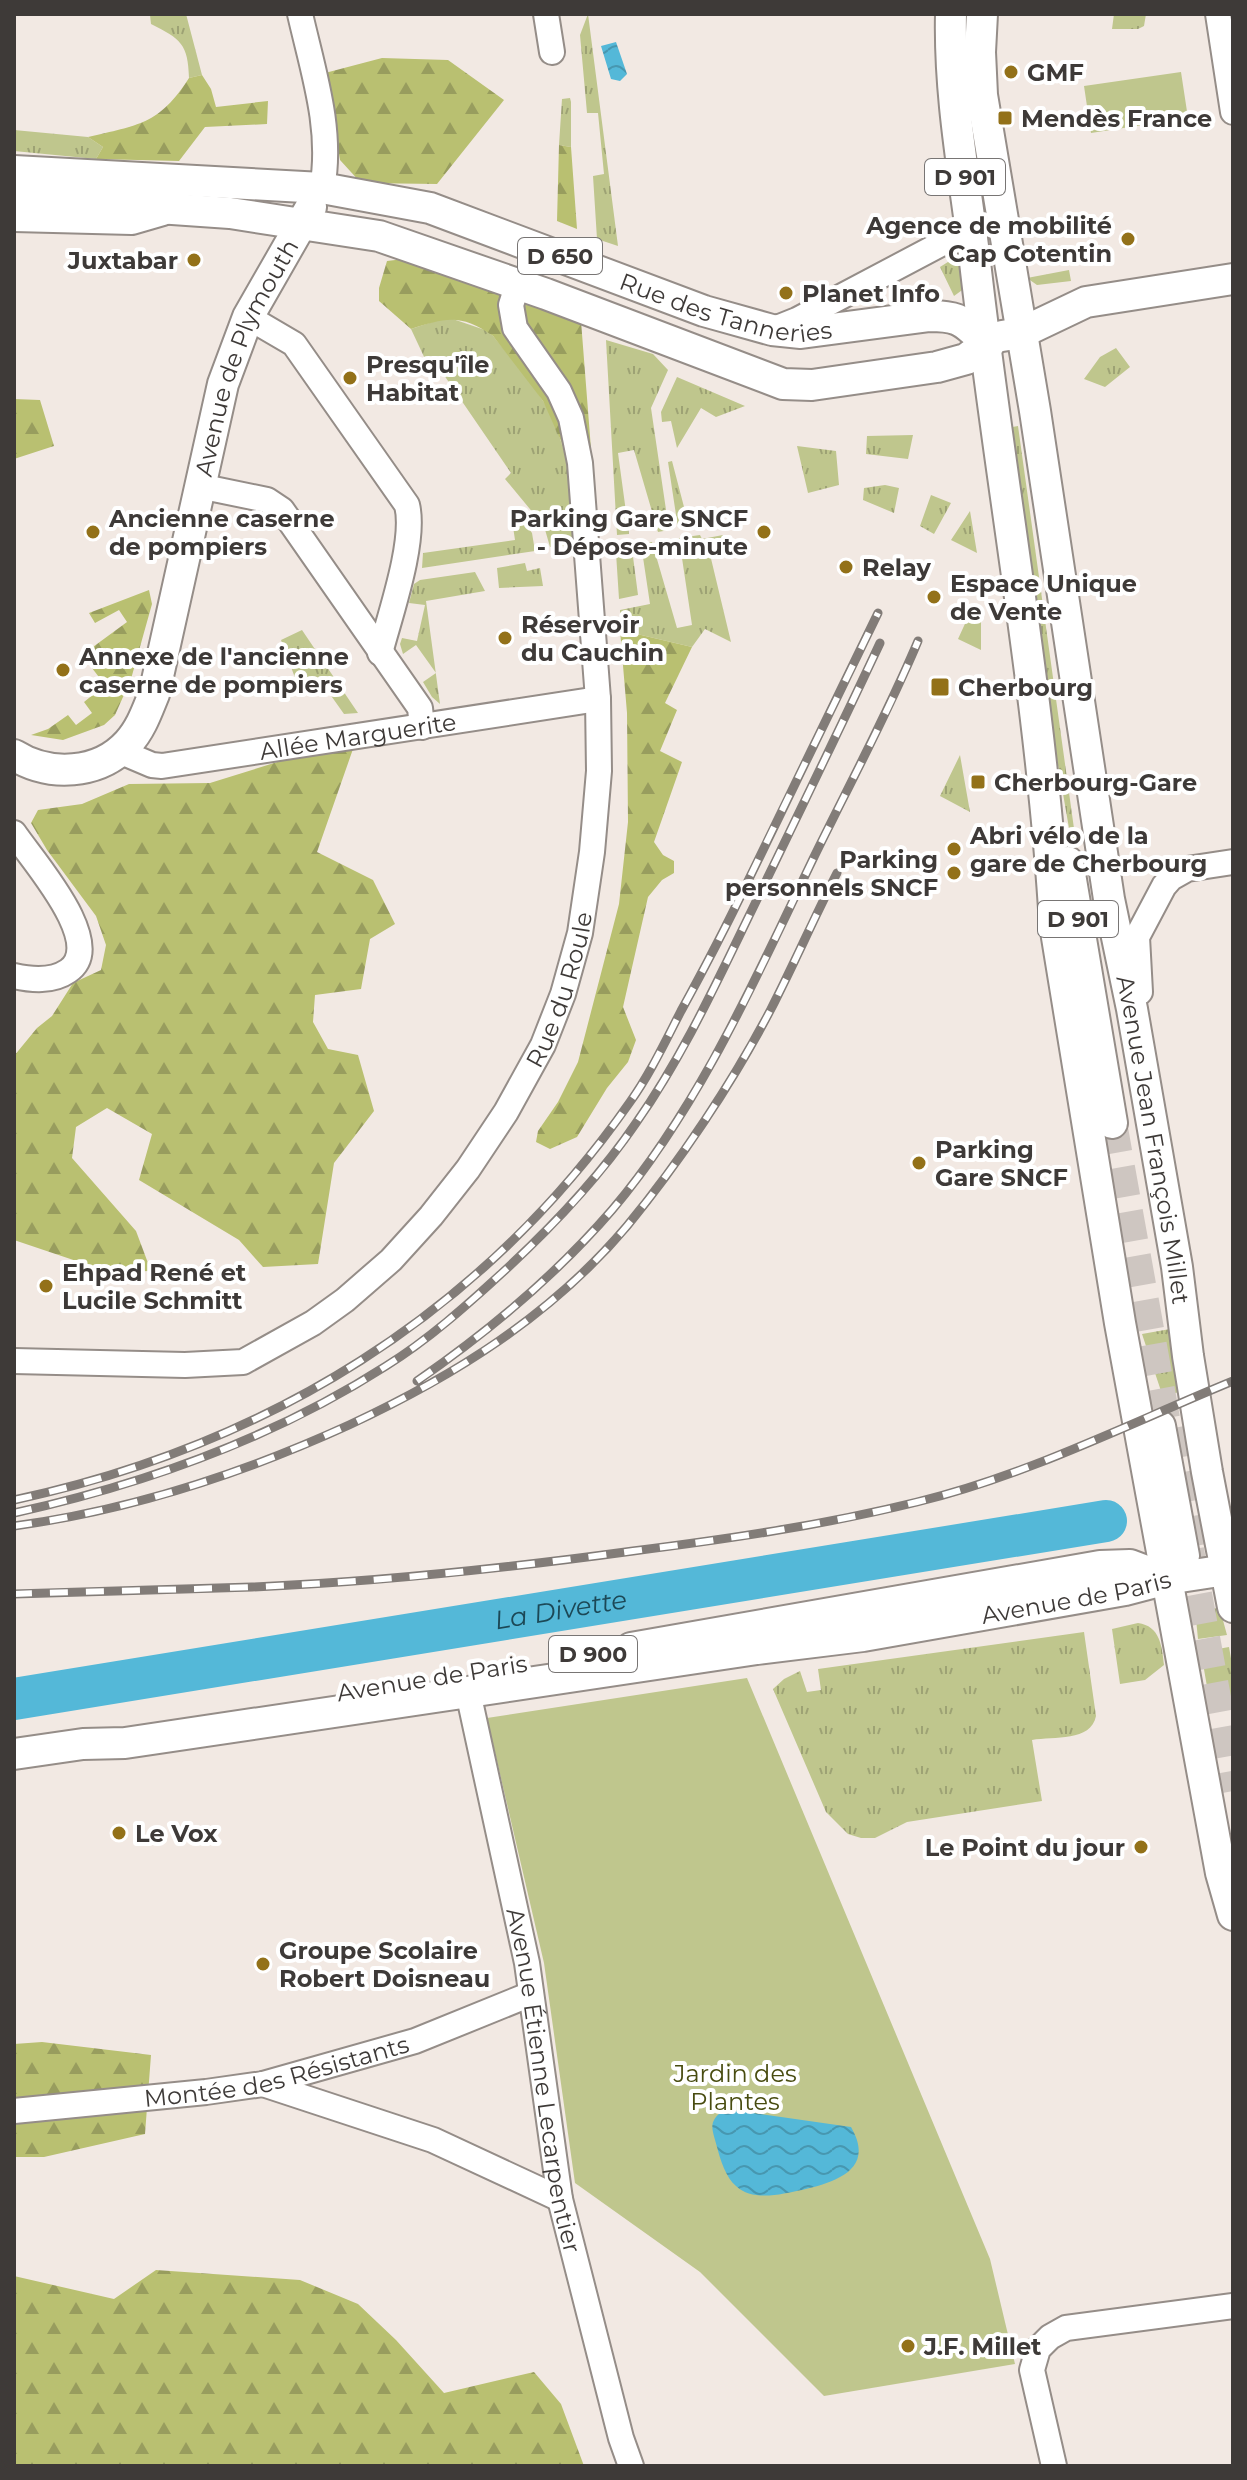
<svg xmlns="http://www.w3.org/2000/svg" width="1247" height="2480" viewBox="0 0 1247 2480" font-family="Montserrat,sans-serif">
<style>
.grass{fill:url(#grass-tufts)}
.forest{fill:url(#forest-firs)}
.garden{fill:#bfc68d}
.water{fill:url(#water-waves)}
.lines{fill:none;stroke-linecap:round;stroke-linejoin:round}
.river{stroke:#54b8d8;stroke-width:42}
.major-tunnel{stroke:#cec6c1;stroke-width:30;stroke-dasharray:30 15;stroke-linecap:butt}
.minor-casing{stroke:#958d88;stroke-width:28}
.major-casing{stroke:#958d88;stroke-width:34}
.minor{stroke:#fff;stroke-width:24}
.major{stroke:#fff;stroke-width:30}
.rail-casing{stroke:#827c78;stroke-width:9}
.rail{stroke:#fff;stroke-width:6;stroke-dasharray:18;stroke-linecap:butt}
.poi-dot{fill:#937119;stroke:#fff;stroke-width:3}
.labels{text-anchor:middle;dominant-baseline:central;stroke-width:8;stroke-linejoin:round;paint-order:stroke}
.shield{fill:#fff;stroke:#787574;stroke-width:2}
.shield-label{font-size:22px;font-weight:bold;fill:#3e3a38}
.poi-label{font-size:24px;font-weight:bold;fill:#3e3a38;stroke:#fff;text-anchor:start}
.street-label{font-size:24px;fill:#3e3a38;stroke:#fff}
.park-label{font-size:24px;fill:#484c10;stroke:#fff}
.water-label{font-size:26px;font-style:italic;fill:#1c4856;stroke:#fff}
</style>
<defs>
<pattern id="grass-tufts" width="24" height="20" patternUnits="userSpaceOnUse" patternTransform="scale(2)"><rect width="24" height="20" fill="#bfc68d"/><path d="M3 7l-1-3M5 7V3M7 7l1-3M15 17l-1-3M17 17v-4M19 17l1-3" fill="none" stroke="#9da274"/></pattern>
<pattern id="forest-firs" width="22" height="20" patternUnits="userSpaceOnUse" patternTransform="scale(2)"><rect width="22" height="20" fill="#b9c071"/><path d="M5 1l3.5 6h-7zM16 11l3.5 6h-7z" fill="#989d5e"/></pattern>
<pattern id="water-waves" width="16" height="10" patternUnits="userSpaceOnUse" patternTransform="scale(2)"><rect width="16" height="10" fill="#54b8d8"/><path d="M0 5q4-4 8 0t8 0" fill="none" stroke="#4797b0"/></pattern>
</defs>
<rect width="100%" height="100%" fill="#f2e9e3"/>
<!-- grass -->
<path class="grass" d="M186,14L202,75L189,78C188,44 181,39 151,24L150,15Z
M588,14L618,246L597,239L593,176L604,174L598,113H587L580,35Z
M1114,14H1146L1144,26L1138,29H1112Z
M570,98L571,102V147L559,145L562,99Z
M14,130L88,137L103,147L96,159L14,151Z
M967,250L965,288L954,296L940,267Z
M1069,270L1071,281L1037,285L1027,278Z
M447,317L485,330L493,336C510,357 529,378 543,401C569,445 574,495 576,545L550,547L544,526L505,479L511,473L433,359L426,361L411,329Z
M606,340L653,354L668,370L651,408L669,530L658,532L634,450L618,453L629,534L617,535Z
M1116,348L1130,367L1105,387L1084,379L1100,357Z
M677,377L745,406L716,417L701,408L677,448L671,421L662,422L661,412Z
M1018,426L1077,850L1073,851L1051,725L1007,428Z
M913,435L908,459L866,454L867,436Z
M797,446L836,451L839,485L808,493Z
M672,461L689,526L678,528L668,462Z
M885,485L899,488L894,513L863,500L864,488Z
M931,495L951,503L934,534L920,526Z
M970,511L977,553L951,540Z
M521,518L532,533L535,551L422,568L423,553L515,540L512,520Z
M700,535L702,539L723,535L724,540L708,546L731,642L705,629L692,647L620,630V610L650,604L641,544L652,542L677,628L692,625L679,538Z
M632,549L638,595L619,599L616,553Z
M525,563L527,571L540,568L543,586L499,588L497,568Z
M475,572L485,591L426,601L440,704L432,697L423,682L436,673L416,645L403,654L400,644L402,638L417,641L425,605L409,603L414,584L420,580Z
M969,615L981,621V650L958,639Z
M302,630L358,713L344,714L322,683L301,694L281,640Z
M960,755L970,812L940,796Z
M1170,1329L1182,1391L1163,1397L1142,1334Z
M1205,1608H1215L1221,1613L1227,1635L1198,1639L1196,1619Z
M1138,1623C1160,1626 1162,1646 1164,1665L1145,1680L1120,1684L1112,1629Z
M1084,1632L1096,1716C1091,1742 1054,1736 1032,1740L1042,1801L907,1822L875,1838H861L848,1834L826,1812L773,1689L784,1679L800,1671L807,1692L821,1690L818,1669Z
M1229,1647L1233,1670V1700L1210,1704L1201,1652Z"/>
<!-- forest -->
<path class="forest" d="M382,58L448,60L504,100L437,184L361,183L340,160L325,73Z
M202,75L211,89L216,107L268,101L267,124L205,127L179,161L96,159L103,147L88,137C138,125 159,125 189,78Z
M559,145L571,147L577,229L557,221Z
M412,258L581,321L591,449L573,485L561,441L543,401L493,336C461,313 445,318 411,329L379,301V288L387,261Z
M14,399L40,400L54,446L14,459Z
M149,590L152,604L131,679L115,715L104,725L63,740L31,735L48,729L68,715L76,725L92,713L84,702L105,685L82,655L127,622L119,610L95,623L89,613Z
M620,630L692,647L665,703L677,710L660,751L682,762L654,842L663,855L674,861V873L662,880L648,897L623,1007L636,1040L628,1062L607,1088L577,1137L550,1149L536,1142L538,1131L558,1102L578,1062L619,904L628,822L627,713Z
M353,749L317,852L373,880L395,924L370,939L361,989L315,995L313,1022L328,1049L358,1055L374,1111L334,1163L318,1264L263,1267L239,1240L139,1180L152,1134L107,1108L76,1127L72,1158L136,1231L151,1271L109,1272L14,1240V1056L37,1028L52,1016L73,983L101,970L106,945L96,916L47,850L31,823L38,810L82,804L129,784L210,783L306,753Z
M42,2042L151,2055L145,2134L44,2157H14V2044Z
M156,2270L300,2280L358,2304L396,2340L444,2393L534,2372L561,2404L584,2466H14V2276L114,2299Z"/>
<!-- garden -->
<path class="garden" d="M1181,72L1188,118L1091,133L1084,86Z
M747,1678L990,2259L1015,2364L824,2396L700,2272L575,2183L544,1963L487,1718Z"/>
<!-- water -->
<path class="water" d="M616,42L627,74L620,81L611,79L601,46Z
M725,2109L851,2127C876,2170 835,2182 802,2190C782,2194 753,2202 736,2186C726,2178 720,2159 717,2147C712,2128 707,2122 725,2109Z"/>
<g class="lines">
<!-- river -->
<path class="river" id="s1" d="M14,1699L1106,1521"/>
<!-- major-tunnel -->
<path class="major-tunnel" d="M1112,1123L1171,1452
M1179,1427L1205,1572
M1189,1550L1233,1791"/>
<defs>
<g id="minor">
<path d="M300,14C313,71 333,130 322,188"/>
<path d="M546,14L552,52"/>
<path d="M1218,14L1233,112"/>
<path d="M14,219L132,222L163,213"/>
<path d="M248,317L294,344L407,505C416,541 390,615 380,653"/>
<path d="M772,330L797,320L971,228"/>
<path d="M199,486L267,500L282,510L420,708L422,727"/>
<path id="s2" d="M119,751L152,765L162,766L598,699"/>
<path d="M14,833C32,860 108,944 68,971C52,982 32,980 14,976"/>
<path d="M1140,992L1137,937L1164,886L1171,878L1187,869L1233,862"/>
<path id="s3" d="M14,1361L185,1365L243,1362L313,1323L345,1300L391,1260L431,1216L468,1169L506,1112L543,1045L563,994L580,933L592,852L599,771L598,699L580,463L571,418L559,391L515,328L511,305L518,283"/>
<path id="s4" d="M468,1692L527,1963L560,2199L621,2438L631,2466"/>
<path d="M263,2084L433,2140L560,2199"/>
<path id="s5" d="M14,2111L206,2092L263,2084L415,2041L531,1994"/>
<path d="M1054,2466L1032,2370L1038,2349L1050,2337L1066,2328L1233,2306"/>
</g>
<g id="major">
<path d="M951,14C949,98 965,179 975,262C1000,483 1042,703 1055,925L1120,1323L1221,1873L1233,1915"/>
<path id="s6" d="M982,14L980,52L982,95L1035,411L1109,899L1132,1009L1177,1267L1188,1356L1207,1472L1233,1607"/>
<path id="s7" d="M14,171L322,188L430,208L704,311L772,330L801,333L930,316C967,316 963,326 990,343"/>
<path d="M14,198L230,213L379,236L546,294L783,384L812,385L937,367L966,359L977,351L984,339"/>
<path d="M1002,336L1021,333L1086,302L1233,279"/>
<path id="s8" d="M14,755C49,777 99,775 128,743C141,729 147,711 154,694L223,384L248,317L311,207"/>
<path d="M1068,862L1112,1123"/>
<path d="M1160,1426L1184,1556"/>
<path d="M631,1648L1100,1566L1130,1565L1167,1579"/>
<path id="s9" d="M14,1754L83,1744L125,1743L757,1649L863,1636L1125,1590L1167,1579L1226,1570L1233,1574"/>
</g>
</defs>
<!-- minor casing -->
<use href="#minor" class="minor-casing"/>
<!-- major casing -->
<use href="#major" class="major-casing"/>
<!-- minor -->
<use href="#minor" class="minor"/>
<!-- major -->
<use href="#major" class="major"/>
<defs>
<path id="rail" d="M417,1381C488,1332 556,1275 612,1210C699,1107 755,980 813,859C848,787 887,715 918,641
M14,1500C266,1446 481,1315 630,1102C650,1074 665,1042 681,1011C704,969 726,927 747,883C790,793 835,703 878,613
M14,1513C145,1484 272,1439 386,1366C428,1340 466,1306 502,1273C552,1227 598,1179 636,1123C681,1059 714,988 748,918C792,827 837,735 880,643
M14,1526C131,1510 242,1474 349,1425C454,1376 551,1316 627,1226C679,1163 733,1082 771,1009C794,964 814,918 837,873
M14,1594C93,1591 173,1590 252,1587C380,1582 507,1568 633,1551C728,1539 824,1525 917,1502C1028,1475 1128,1424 1233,1381"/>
</defs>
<!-- rail casing -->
<use href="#rail" class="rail-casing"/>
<!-- rail -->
<use href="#rail" class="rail"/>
</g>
<!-- markers -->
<g class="poi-dot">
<circle cx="1011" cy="72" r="8"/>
<rect x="997" y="110" width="16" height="16" rx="4"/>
<circle cx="1128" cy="239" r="8"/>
<circle cx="194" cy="260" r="8"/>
<circle cx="786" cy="293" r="8"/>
<circle cx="350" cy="378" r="8"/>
<circle cx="93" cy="532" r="8"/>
<circle cx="764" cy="532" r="8"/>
<circle cx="846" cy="567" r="8"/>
<circle cx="934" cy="597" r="8"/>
<circle cx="505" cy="638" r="8"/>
<circle cx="63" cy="670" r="8"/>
<rect x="930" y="677" width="20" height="20" rx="4"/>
<rect x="970" y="774" width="16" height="16" rx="4"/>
<circle cx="954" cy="849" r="8"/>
<circle cx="954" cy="873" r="8"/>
<circle cx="919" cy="1163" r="8"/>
<circle cx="46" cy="1286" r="8"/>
<circle cx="119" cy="1833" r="8"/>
<circle cx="1141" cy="1847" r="8"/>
<circle cx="263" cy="1964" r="8"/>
<circle cx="908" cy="2346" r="8"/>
</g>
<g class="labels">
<!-- shield labels -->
<g class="shield">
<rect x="925" y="159" width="80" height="36" rx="6"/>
<rect x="518" y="238" width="84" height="36" rx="6"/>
<rect x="1038" y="901" width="80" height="36" rx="6"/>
<rect x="549" y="1636" width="88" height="36" rx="6"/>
</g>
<g class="shield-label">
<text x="965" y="177">D 901</text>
<text x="560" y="256">D 650</text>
<text x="1078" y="919">D 901</text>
<text x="593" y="1654">D 900</text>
</g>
<!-- poi labels -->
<g class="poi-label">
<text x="1027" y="72">GMF</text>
<text x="1021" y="118">Mendès France</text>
<text x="1112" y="225" text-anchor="end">Agence de mobilité<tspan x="1112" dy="28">Cap Cotentin</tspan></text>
<text x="178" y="260" text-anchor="end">Juxtabar</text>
<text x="802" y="293">Planet Info</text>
<text x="366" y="364">Presqu'île<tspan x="366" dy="28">Habitat</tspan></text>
<text x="109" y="518">Ancienne caserne<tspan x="109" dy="28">de pompiers</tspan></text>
<text x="748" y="518" text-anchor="end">Parking Gare SNCF<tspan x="748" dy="28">- Dépose-minute</tspan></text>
<text x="862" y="567">Relay</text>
<text x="950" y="583">Espace Unique<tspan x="950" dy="28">de Vente</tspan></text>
<text x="521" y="624">Réservoir<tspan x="521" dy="28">du Cauchin</tspan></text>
<text x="79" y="656">Annexe de l'ancienne<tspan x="79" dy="28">caserne de pompiers</tspan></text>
<text x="958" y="687">Cherbourg</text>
<text x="994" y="782">Cherbourg-Gare</text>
<text x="970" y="835">Abri vélo de la<tspan x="970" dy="28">gare de Cherbourg</tspan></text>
<text x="938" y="859" text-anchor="end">Parking<tspan x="938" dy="28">personnels SNCF</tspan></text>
<text x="935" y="1149">Parking<tspan x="935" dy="28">Gare SNCF</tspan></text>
<text x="62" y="1272">Ehpad René et<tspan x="62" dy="28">Lucile Schmitt</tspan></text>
<text x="135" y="1833">Le Vox</text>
<text x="1125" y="1847" text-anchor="end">Le Point du jour</text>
<text x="279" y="1950">Groupe Scolaire<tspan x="279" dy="28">Robert Doisneau</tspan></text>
<text x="924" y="2346">J.F. Millet</text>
</g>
<!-- street labels -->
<g class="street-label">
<text stroke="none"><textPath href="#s7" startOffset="732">Rue des Tanneries</textPath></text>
<text stroke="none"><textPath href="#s8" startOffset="530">Avenue de Plymouth</textPath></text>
<text stroke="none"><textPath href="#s2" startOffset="244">Allée Marguerite</textPath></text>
<text stroke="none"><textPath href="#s3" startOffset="732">Rue du Roule</textPath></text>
<text stroke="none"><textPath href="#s6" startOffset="1140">Avenue Jean François Millet</textPath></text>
<text stroke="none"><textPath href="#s9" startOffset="1074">Avenue de Paris</textPath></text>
<text transform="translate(432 1678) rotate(-9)">Avenue de Paris</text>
<text stroke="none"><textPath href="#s5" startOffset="266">Montée des Résistants</textPath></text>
<text stroke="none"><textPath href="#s4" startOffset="396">Avenue Étienne Lecarpentier</textPath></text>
</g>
<!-- park labels -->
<g class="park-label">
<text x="735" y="2073">Jardin des<tspan x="735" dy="28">Plantes</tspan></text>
</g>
<!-- water labels -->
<g class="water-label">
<text stroke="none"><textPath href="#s1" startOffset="554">La Divette</textPath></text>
</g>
</g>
<!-- border -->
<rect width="1247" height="2480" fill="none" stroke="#3e3a38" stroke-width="32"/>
</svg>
